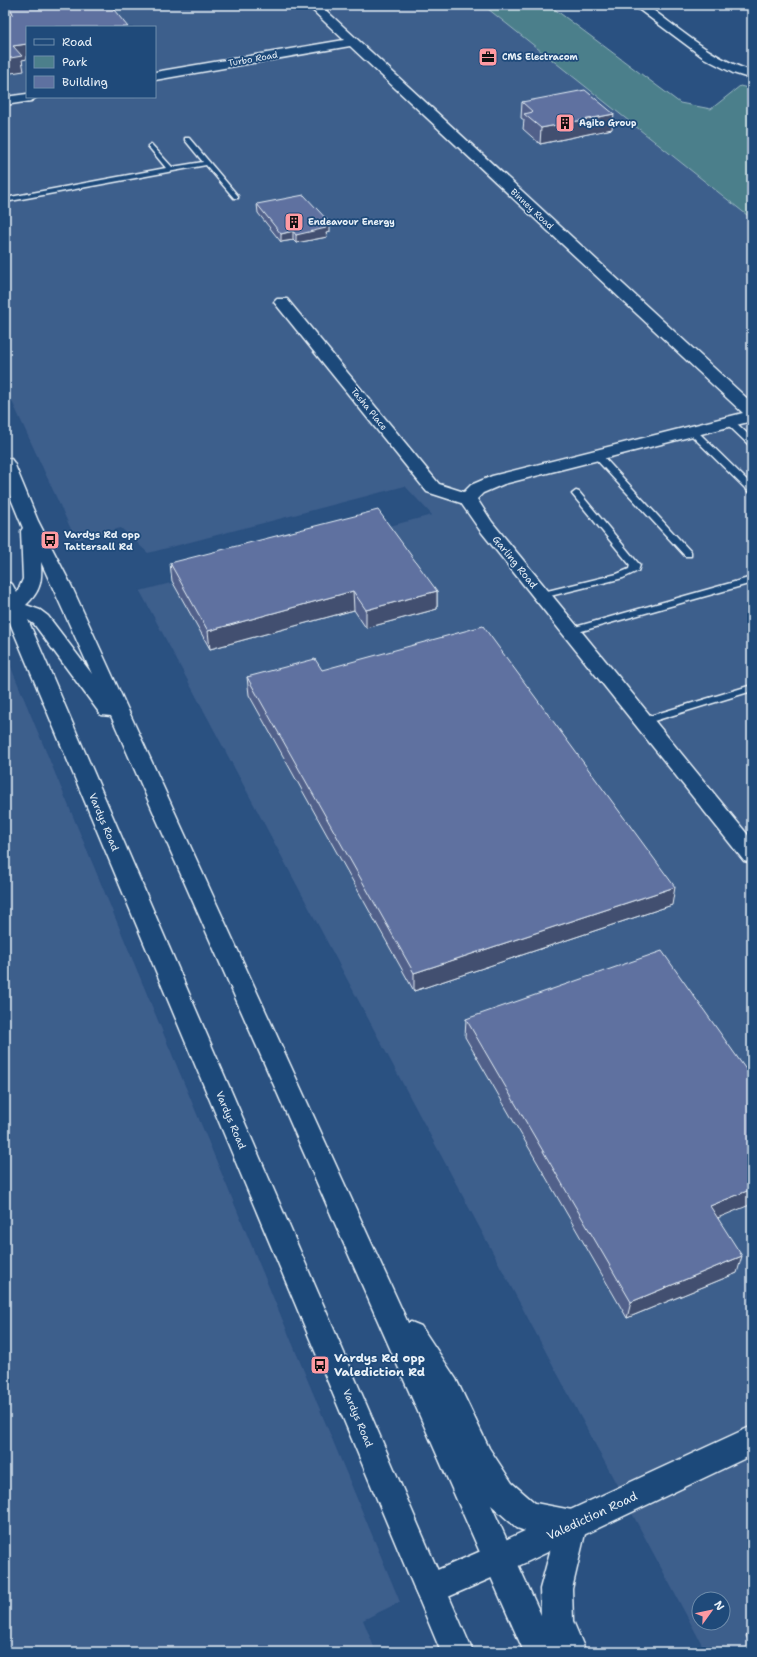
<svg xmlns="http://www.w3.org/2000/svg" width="757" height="1657" viewBox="0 0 757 1657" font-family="'Shantell Sans',sans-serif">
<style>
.built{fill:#3d5e8c;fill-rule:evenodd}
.green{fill:#4c7f8b;stroke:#9ab8c2}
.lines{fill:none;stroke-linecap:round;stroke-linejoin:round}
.service-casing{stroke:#e8f1f8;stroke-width:3}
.minor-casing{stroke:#e8f1f8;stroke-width:3}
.secondary-casing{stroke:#e8f1f8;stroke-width:3}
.service{fill:#1f4a7a;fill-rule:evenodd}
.minor{fill:#1f4a7a;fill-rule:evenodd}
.secondary{fill:#1f4a7a;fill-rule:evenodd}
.wall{fill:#51618a;stroke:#e8f1f8}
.shaded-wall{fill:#424f70;stroke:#e8f1f8}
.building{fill:#5e71a0;stroke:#e8f1f8}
.labels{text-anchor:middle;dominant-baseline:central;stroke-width:3.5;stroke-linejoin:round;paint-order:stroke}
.far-poi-label{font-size:9px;font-weight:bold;fill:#e8f1f8;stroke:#1f4a7a;text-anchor:start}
.far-street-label{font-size:9px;fill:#e8f1f8;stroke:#1f4a7a}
.poi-label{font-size:10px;font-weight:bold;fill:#e8f1f8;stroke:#1f4a7a;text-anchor:start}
.street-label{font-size:10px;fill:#e8f1f8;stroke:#1f4a7a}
.near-poi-label{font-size:12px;font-weight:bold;fill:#e8f1f8;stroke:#1f4a7a;text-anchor:start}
.near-street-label{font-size:12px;fill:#e8f1f8;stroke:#1f4a7a}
</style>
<rect width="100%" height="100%" fill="#2a5181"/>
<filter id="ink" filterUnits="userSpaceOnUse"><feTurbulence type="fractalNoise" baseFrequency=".025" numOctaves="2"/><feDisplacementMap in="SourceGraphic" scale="8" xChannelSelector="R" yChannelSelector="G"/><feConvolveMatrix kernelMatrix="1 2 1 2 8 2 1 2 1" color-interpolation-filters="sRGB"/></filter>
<g filter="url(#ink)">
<!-- built -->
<path class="built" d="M5,5H483L752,219V1652H706L140,591L432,515L405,486L148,553L121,528L76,540L5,386ZM27,27H155V97H27ZM699,1599H723V1623H699Z
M5,653L400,1602L363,1620L376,1652H5Z"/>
<!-- green -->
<path class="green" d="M483,5H549L680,103L711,109L740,86L752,89V219Z"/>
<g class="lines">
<defs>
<path id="service" d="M185,138H189L238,196V198H234L206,165L5,202V198L166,168L148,146L151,144L172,167L203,162L185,140Z
M730,419L733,420L752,438V446L749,445L727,424L726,422Z
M692,428L695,429L752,485V493L749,492L689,433L688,431Z
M597,452L600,453L691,552V556H685L594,457V453Z
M576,491L579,492L638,563L640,565L638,571L623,578L542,598L539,597L537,595L539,593L617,574L629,569L630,565L572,494Z
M752,577V583L571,634L566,631L568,629Z
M752,685V691L644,724L639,721L640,719Z"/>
<path id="minor" d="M307,5H320L752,403V421L504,484L483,493L477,499L492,522L752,840V863L744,861L479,529L461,503L427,492L274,302L277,299H287L439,484L464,492L471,485L492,476L743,413L350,46L155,80V72L344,40Z
M633,5H646C680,29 712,59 752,71V79L733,73L704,58Z
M27,94V97H37L31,101L5,105V97Z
M752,1426V1455L510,1570L441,1600L430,1605L419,1600L414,1589L419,1578L488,1548Z"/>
<path id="secondary" d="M5,458L11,459L14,463L38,521L71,585L408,1323L411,1322L421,1326L456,1379L489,1448L512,1483L535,1503L572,1510L583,1514L587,1525L572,1589L573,1621L586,1652H524L111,716L101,715L34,624L28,620L473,1652H441L5,611V582L12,584L17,593L23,579L21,531L23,528L5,484ZM41,562L92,674L48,616L40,610L26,605C41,591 42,581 41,562ZM491,1505L517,1528L528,1532L554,1537L540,1589L541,1615Z"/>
</defs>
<!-- service casing -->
<use href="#service" class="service-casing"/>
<!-- minor casing -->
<use href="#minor" class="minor-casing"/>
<!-- secondary casing -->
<use href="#secondary" class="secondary-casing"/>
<!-- service -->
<use href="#service" class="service"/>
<!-- minor -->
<use href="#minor" class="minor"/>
<!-- secondary -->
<use href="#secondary" class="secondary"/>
</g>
<!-- wall -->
<path class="wall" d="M522,102L612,129L540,144L523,129L524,120L521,118Z
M257,204L330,232L326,233L327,237L296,243L293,240L281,242L258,213Z
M170,563L437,591V609L366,628L354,610L210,649L172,581Z
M322,670L672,905L414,991L249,695L247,677Z
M466,1019L718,1218L737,1273L627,1318L465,1037Z
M752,1622V1647L746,1636Z"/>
<!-- shaded-wall -->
<path class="shaded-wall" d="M12,11L14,26L5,27V12Z
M27,44V59L22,60L24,71L5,74V59L13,46Z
M614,114L612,129L540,144L541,128Z
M330,223V232L326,233L327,237L296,243V235L323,225Z
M293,231V240L281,242V234Z
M353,591L354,610L210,649L208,631Z
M437,591V609L366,628V610Z
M675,887L672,905L414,991V973Z
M752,1189V1204L705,1223L710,1206Z
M742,1256L737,1273L627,1318L631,1302Z"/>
<!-- building -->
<path class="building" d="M5,5H51L53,8L72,5H110L128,27H27V44L13,46L22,56L5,59V16L13,14L12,11L5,12Z
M585,90L614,114L541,128L524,114L533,112L522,102Z
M304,195L330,223L323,225L326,228L296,235L293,231L281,234L257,204Z
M378,510L437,591L366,610L353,591L208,631L170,563Z
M483,626L675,887L414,973L247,677L315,659L322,670Z
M662,951L752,1078V1189L710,1206L742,1256L631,1302L466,1019Z"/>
</g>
<!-- icons -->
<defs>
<symbol id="office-square" viewBox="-11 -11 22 22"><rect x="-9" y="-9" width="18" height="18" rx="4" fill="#ff9aa2" stroke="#1f4a7a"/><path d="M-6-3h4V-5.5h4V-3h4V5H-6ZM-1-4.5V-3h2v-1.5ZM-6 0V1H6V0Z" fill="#111"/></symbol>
<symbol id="building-square" viewBox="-11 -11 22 22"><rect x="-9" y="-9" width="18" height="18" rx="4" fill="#ff9aa2" stroke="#1f4a7a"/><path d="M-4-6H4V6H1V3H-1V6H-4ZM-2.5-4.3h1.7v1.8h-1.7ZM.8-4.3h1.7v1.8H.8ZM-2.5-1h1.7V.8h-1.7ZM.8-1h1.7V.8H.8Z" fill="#111"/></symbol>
<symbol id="bus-square" viewBox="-11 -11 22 22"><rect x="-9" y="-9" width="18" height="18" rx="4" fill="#ff9aa2" stroke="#1f4a7a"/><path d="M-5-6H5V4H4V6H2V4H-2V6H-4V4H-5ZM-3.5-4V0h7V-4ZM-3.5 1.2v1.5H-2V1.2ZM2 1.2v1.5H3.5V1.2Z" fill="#111"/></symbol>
</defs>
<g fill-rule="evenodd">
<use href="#office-square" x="477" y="46" width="22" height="22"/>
<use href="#building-square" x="554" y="112" width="22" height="22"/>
<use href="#building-square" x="283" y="211" width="22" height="22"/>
<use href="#bus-square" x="39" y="529" width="22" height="22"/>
<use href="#bus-square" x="309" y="1354" width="22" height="22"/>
</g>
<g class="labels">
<!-- far-poi labels -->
<g class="far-poi-label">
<text x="502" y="57">CMS Electracom</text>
<text x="579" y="123">Agito Group</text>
<text x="308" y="222">Endeavour Energy</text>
</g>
<!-- far-street labels -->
<g class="far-street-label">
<text transform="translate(253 59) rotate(-10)">Turbo Road</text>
<text transform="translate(532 209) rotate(43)">Binney Road</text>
<text transform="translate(369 409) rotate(51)">Tasha Place</text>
</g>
<!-- poi labels -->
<g class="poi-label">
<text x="64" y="534">Vardys Rd opp<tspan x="64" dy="12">Tattersall Rd</tspan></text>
</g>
<!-- street labels -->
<g class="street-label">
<text transform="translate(515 562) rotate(51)">Garling Road</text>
<text transform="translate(104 822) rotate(67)">Vardys Road</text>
<text transform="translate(231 1120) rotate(67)">Vardys Road</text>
<text transform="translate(358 1418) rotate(67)">Vardys Road</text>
</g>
<!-- near-poi labels -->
<g class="near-poi-label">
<text x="334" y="1358">Vardys Rd opp<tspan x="334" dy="14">Valediction Rd</tspan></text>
</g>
<!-- near-street labels -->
<g class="near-street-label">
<text transform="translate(592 1516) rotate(-25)">Valediction Road</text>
</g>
</g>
<!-- margin -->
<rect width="757" height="1657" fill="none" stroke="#1f4a7a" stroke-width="20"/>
<rect x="10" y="10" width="737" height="1637" fill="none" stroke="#e8f1f8" stroke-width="1.5" filter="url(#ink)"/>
<!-- legend -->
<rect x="26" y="26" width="130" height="72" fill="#1f4a7a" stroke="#6f8dac"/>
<rect x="34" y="39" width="20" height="6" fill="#1f4a7a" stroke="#6f8dac"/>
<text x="62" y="46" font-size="12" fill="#e8f1f8">Road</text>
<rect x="34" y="56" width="20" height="12" fill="#4c7f8b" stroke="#6f8dac"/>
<text x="62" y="66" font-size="12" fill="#e8f1f8">Park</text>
<rect x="34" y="76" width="20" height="12" fill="#5e71a0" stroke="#6f8dac"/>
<text x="62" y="86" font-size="12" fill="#e8f1f8">Building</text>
<!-- north arrow -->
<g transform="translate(711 1611) rotate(57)"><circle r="19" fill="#1f4a7a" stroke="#6f8dac"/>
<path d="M0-3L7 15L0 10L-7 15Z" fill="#ff9aa2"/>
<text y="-6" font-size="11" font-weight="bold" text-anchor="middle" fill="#e8f1f8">N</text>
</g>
</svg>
